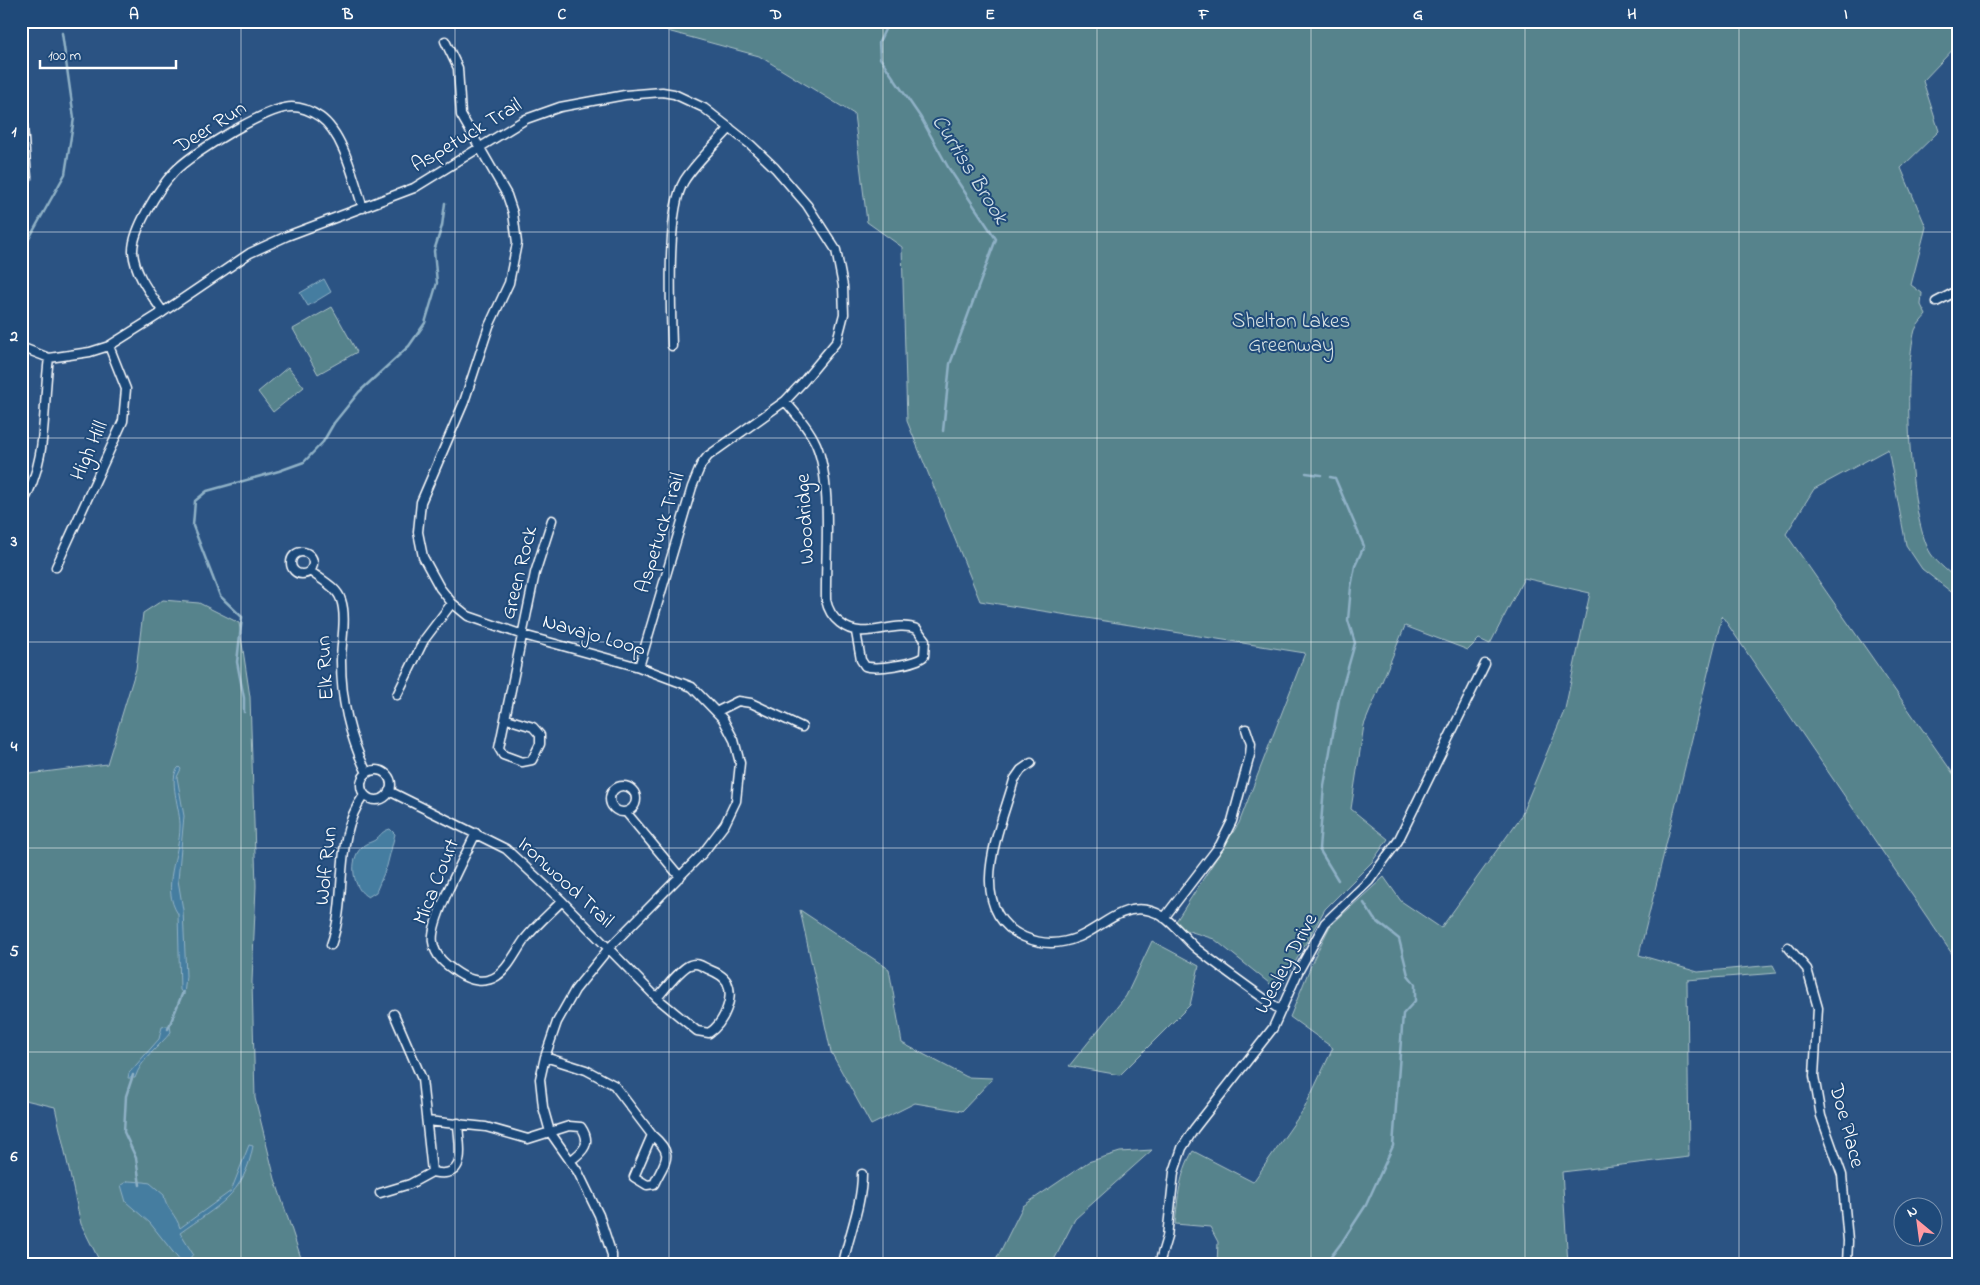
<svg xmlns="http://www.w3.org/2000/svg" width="1980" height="1285" viewBox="0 0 1980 1285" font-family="'Indie Flower',sans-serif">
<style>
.green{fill:#56838c;stroke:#aac1c6}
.water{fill:#457da0;stroke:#8fb1c6}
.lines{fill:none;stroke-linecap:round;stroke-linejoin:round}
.stream{stroke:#8fb1c6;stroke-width:2.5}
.street-casing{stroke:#fff;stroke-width:11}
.street{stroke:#1f4a7a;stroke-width:8}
.grid{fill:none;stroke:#fff;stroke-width:1;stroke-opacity:0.55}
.labels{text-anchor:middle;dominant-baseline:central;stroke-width:4;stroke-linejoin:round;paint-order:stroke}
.street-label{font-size:21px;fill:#fff;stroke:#1f4a7a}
.park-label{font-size:21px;fill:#d5e0e2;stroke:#1f4a7a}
.water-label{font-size:22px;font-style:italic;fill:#d0dee7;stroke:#1f4a7a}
.neatline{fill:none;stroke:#fff;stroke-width:2}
.grid-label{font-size:16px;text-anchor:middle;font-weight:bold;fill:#fff}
</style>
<rect width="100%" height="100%" fill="#2b5383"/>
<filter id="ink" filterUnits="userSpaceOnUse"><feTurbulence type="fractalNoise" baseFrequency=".02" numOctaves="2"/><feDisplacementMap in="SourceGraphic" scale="10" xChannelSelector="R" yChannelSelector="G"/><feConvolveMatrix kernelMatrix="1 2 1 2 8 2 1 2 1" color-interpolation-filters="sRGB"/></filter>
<g filter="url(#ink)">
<!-- green -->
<path class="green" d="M647,21H1959V43L1923,81L1939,131L1901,168L1926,227L1911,285L1922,293L1921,305L1926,315C1923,319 1917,325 1915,330C1903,372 1908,518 1931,554C1938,564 1950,573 1959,581V598L1922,569L1906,545L1888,449L1814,489L1786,534L1959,782V964L1722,616L1639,955L1698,972L1773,965L1777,973L1687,980L1689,1157L1562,1172L1568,1264H1217L1218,1242L1210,1227L1175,1224C1178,1198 1179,1174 1193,1151L1253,1182L1304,1109L1333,1048L1290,1017L1314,958L1330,926L1384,877L1401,901L1441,928L1520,818L1565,709L1590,593L1524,578L1490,644L1479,639L1468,650L1405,626L1364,725L1351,809L1388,839L1372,862L1325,909L1279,991L1214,939L1173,926L1239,823L1305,653L980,601L907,421L902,247L867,222L854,114L759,56L671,32Z
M332,307L357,352L318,374L293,329Z
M288,367L304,387L273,412L258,392Z
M163,600L199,603L239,623L250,697L256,886L252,982L255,1098L275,1179L303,1264H101L81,1224L55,1107L21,1099V775L107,764L136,669L143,613Z
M800,910L889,969L902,1043L967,1077L993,1078L962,1111L915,1103L871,1125L831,1052Z
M1152,941L1199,966L1190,1005L1120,1075L1069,1066L1126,996Z
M1152,1150L1075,1219L1052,1264H994L1023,1206L1088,1162L1120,1152Z"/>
<!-- water -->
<path class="water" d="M324,279L331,292L308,306L300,293Z
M179,767L181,769L177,777L184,816L178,880L183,910L186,976L184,995L180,990L178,914C160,887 180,855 180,827C181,811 167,777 179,767Z
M390,829L395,834L387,866L376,892L368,897C352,889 349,860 361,848C365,843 370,843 375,840C381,835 382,831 390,829Z
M166,1026H170L171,1032C159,1047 141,1059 135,1078H128L129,1073L159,1039L162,1027Z
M249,1145L253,1146C244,1196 217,1206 180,1233L193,1254L188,1261H180L150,1223L126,1202L121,1185L128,1181L144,1182L150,1183L164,1195C165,1207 177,1216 180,1228L231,1191Z"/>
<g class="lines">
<!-- stream -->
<path class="stream" d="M889,21L879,42L880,58L921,118L948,167L996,239L950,364L943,431
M21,253L65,174L74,118L62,33
M1306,473L1321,475
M1330,477L1335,478L1364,546L1355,566L1351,587L1348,620L1355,643L1339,699L1324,786L1319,849L1338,880
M244,712V698L237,662L242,617L220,596L193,526L195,501L207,491L279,471L304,462L323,442L334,423L359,392L409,346L425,323L437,283L434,251L442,226L445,203
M168,1029L183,992
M133,1075L126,1096L124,1132L136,1158L140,1185
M1313,1264L1330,1258L1342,1242L1366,1205L1393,1146L1403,1014L1415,1001V984L1408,975L1399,939L1374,919L1364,903"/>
<defs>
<path id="street" d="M445,41L458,68L461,115L507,195L513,213L517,243L509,283L489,326L464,402L421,502L418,532L423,557L440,588L452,603L468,616L523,635L639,667L692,687L723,719L734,740L740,763L736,801L725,824L703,853L609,948L575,990L557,1022L545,1057L540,1079L543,1107L550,1132L578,1172L599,1215L612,1255V1264
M21,189L27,178L22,113
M1936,302L1959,290
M163,312C151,294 135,275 133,252C132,230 159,188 174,172C192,153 267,107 292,107C302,107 311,111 320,117C344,134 354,181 363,208
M672,346C671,308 666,211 684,181C696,162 715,145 730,128
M21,347L49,358L90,352L109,346L163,312L250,253L287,236L414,188L526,119L560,107L625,95L662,92L674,94L704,108L751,145L775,168L807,205L836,250L843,286L844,314L837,341L803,382L785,401L708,456L701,465L692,487L639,667
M785,401C796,414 809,428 816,444C833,484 825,556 826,600C828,610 832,617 840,623C864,643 892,619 917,629L925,640L924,656C916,664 876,670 865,666L861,660L856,632
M21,506C49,461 42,408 49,358
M291 563a11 11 0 1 1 22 0a11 11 0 1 1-22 0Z
M56,567L123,421L126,389L109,346
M310,571C320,579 337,587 341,600C347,617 341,643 341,661C341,700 350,738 367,773
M397,695L424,640L452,603
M718,711L738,701L751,703L802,727
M507,719L533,727L540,735V744L532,760L522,762L503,755L499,748L535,573L552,520
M1031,763L1021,770L1014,780C1001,827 962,909 1024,937C1043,945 1059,945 1079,937C1102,927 1120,905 1147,910C1169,914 1181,936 1197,949C1224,970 1252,990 1280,1010
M361 785a15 15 0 1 1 30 0a15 15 0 1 1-30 0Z
M610 799a13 13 0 1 1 26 0a13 13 0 1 1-26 0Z
M389,791L506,849L562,901L657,998L697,1031L709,1033C723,1024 735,998 727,982C723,975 715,972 708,969C702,966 697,962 690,965C681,968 664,990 657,998
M626,812L680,877
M476,833C466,854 429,922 433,942C435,957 446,965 458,973C470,981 485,984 497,976C509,968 516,951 525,939C536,925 549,914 562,901
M1164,918L1220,845L1232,821L1250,755L1251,744L1246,729
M331,945C349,896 332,839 364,795
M1788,947L1807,969L1818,1008L1814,1076L1821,1116L1842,1175L1848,1241L1847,1264
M394,1014L422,1079L432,1172
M545,1057L586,1070L614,1085L652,1135
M427,1121L486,1127L528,1139L569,1126L581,1127C592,1143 584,1151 570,1161
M652,1135C675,1155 666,1159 654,1184L647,1185L634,1177Z
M380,1193L410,1184L432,1172C469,1180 459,1148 458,1123
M843,1264C849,1234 862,1205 862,1174
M1159,1264L1167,1237L1174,1172L1182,1148L1194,1129L1273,1028L1298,972L1325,923L1369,881L1398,841L1485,664"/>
</defs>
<!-- street casing -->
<use href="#street" class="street-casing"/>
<!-- street -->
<use href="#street" class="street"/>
</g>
</g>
<!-- grid -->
<path class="grid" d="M241,21V1264M455,21V1264M669,21V1264M883,21V1264M1097,21V1264M1311,21V1264M1525,21V1264M1739,21V1264M21,232H1959M21,438H1959M21,642H1959M21,848H1959M21,1052H1959"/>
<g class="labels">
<!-- street labels -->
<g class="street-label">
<text transform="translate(211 128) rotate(-32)">Deer Run</text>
<text transform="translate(467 136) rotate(-31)">Aspetuck Trail</text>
<text transform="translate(90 451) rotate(-66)">High Hill</text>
<text transform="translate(806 519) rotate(-93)">Woodridge</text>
<text transform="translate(661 533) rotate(-73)">Aspetuck Trail</text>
<text transform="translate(520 573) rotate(-76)">Green Rock</text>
<text transform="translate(594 636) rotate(16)">Navajo Loop</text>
<text transform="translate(326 668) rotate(-93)">Elk Run</text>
<text transform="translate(327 866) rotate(-84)">Wolf Run</text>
<text transform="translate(437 882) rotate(-68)">Mica Court</text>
<text transform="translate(565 883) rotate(43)">Ironwood Trail</text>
<text transform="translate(1287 964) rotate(-62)">Wesley Drive</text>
<text transform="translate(1846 1126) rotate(75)">Doe Place</text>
</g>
<!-- park labels -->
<g class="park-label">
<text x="1291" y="322">Shelton Lakes<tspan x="1291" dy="24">Greenway</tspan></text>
</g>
<!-- water labels -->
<g class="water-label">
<text transform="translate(969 170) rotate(58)">Curtiss Brook</text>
</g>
</g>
<!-- margin -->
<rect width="1980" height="1285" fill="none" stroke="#1f4a7a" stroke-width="55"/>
<!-- north arrow -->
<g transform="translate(1918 1222) rotate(331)"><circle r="24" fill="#1f4a7a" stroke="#7992af"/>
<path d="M0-4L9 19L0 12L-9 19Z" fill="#ff9aa2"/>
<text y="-8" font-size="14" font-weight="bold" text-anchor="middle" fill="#ffffff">N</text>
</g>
<!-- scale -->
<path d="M40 60v8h136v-8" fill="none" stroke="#ffffff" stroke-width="2.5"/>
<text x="48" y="60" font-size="15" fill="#ffffff" stroke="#1f4a7a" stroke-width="4" paint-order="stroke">100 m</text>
<rect x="28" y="28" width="1924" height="1230" class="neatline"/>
<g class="grid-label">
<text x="134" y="19">A</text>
<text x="348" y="19">B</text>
<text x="562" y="19">C</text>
<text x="776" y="19">D</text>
<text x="990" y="19">E</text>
<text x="1204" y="19">F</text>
<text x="1418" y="19">G</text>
<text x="1632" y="19">H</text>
<text x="1846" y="19">I</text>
<text x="14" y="136">1</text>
<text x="14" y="341">2</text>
<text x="14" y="546">3</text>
<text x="14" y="751">4</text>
<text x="14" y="956">5</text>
<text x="14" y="1161">6</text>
</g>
</svg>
